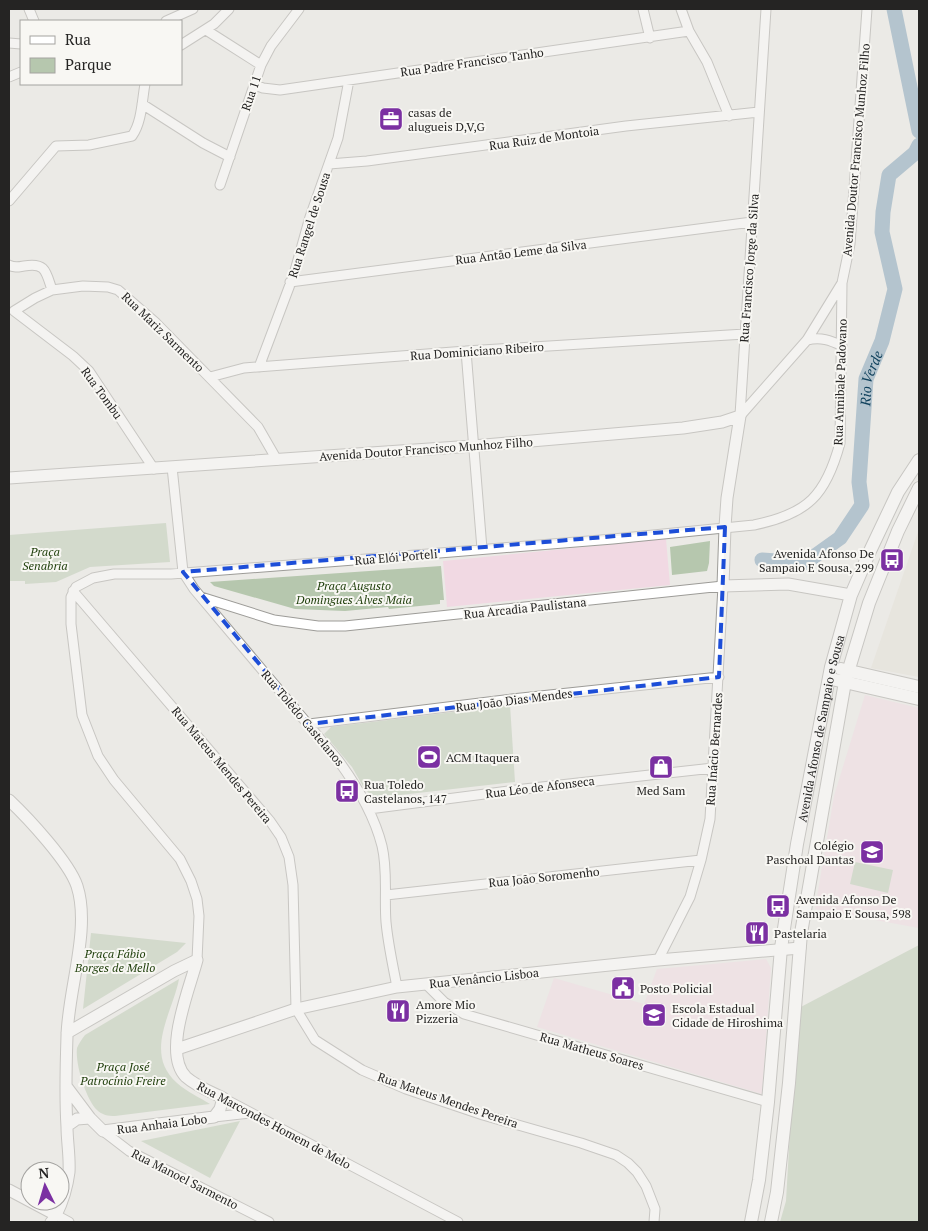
<svg xmlns="http://www.w3.org/2000/svg" width="928" height="1231" viewBox="0 0 928 1231" font-family="'PT Serif',serif">
<style>
.built{fill:#e2dfd4}
.education{fill:#f1d9e3}
.green{fill:#b6c7ae}
.lines{fill:none;stroke-linecap:round;stroke-linejoin:round}
.river{stroke:#7197b1;stroke-width:15}
.minor-casing{stroke:#9d9c98;stroke-width:11}
.tertiary-casing{stroke:#9d9c98;stroke-width:13}
.secondary-casing{stroke:#9d9c98;stroke-width:14}
.minor{stroke:#fff;stroke-width:9}
.tertiary{stroke:#fff;stroke-width:11}
.secondary{stroke:#fff;stroke-width:12}
.marked{fill:none;stroke:#1d4ed8;stroke-width:4;stroke-dasharray:10 6;stroke-linejoin:round}
.labels{text-anchor:middle;dominant-baseline:central;stroke-width:4;stroke-linejoin:round;paint-order:stroke}
.street-label{font-size:12px;fill:#252423;stroke:#f8f7f3}
.poi-label{font-size:12px;fill:#252423;stroke:#f8f7f3;text-anchor:start}
.park-label{font-size:12px;font-style:italic;fill:#1d3d09;stroke:#f8f7f3}
.water-label{font-size:14px;font-style:italic;fill:#11425d;stroke:#f8f7f3}
</style>
<rect width="100%" height="100%" fill="#ebeae6"/>
<!-- built -->
<path class="built" d="M919,529V677L871,668Z"/>
<!-- education -->
<path class="education" d="M666,539L670,585L447,607L443,561Z
M865,695L919,708V928L815,909L834,796Z
M766,959L771,968L762,1094L537,1027L554,978L644,1004L657,969Z"/>
<!-- green -->
<path class="green" d="M166,523L170,562L90,567L56,582L25,584V581H9V535Z
M710,541L709,563L707,571L672,575L670,547Z
M441,566L444,600H440V604L389,609L388,607L345,611L295,609L214,586L210,582Z
M510,705L515,782L374,798L364,788L352,767L324,734L331,727Z
M855,862L893,870L888,893L850,884Z
M91,933L186,943L177,952L83,1009Z
M919,945V1222H780L786,1201L797,1009Z
M179,979C173,1012 143,1053 177,1083C187,1092 199,1097 210,1104L115,1116C108,1116 102,1115 97,1110C86,1099 75,1064 77,1048C79,1043 82,1039 85,1035Z
M240,1121L210,1178L141,1141Z"/>
<g class="lines">
<!-- river -->
<g class="river">
<path d="M894,9L919,131"/>
<path id="s1" d="M762,560L805,563L840,538L862,505L859,482L866,379L882,341L895,289L882,232L883,212L889,175L915,153L919,145"/>
</g>
<defs>
<path id="minor" d="M29,9L34,21
M643,9L650,38
M681,9L689,31L707,62L729,116
M166,21L193,9
M206,30L261,65
M9,43L21,44
M181,45L214,24L229,9
M9,77L21,72
M255,85L263,88L280,90L689,31
M142,104L203,143L230,157
M329,164L367,161L626,126L759,112
M220,185L261,65L271,46L299,9
M9,201L56,146L89,145L132,136C142,122 142,100 145,84
M9,265C14,268 18,267 24,266C46,262 46,272 52,290
M290,282L752,222
M807,340C821,337 830,340 842,346
M466,351L482,549
M259,367L294,274L310,217L338,138L349,80
M210,377L244,368L466,351L745,334
M740,415L766,9
M740,416L807,340L842,283L850,244L867,9
M172,467L183,572L194,589L338,760C357,786 374,814 382,846C388,871 384,897 386,922C388,944 393,966 397,987
M154,469L89,371L73,356L14,311L35,298L52,290L83,286L108,287L118,290L156,323L258,427L277,460
M73,591L270,821L281,837L289,857L293,885L296,1009L315,1040L362,1070L406,1089L483,1115L581,1143L616,1155L628,1163L637,1172L646,1186L655,1209L654,1222
M201,597L274,620L318,626H345L723,586L710,819L701,860L690,897L658,960
M309,724L512,699L719,677
M369,809L524,789L713,768
M386,895L701,860
M197,960L199,916L197,899L191,881L180,859L114,780L98,756L82,715L71,624V597L76,587L93,578L114,574H171L354,560L613,539L754,525C808,514 826,495 840,443L842,283
M426,984L444,1002L464,1014L768,1102
M223,1098L458,1222
M214,1117L250,1113
M103,1131L129,1151L269,1222
M50,1222L56,1215L69,1222"/>
<path id="tertiary" d="M740,416L727,498L725,527L723,586L788,584L851,595
M9,478L473,446L683,428L722,422L740,416
M9,800C28,818 69,862 77,886C91,929 68,990 67,1036C66,1066 65,1096 67,1127C67,1141 70,1157 69,1172C67,1188 63,1201 56,1215L9,1190
M67,1033L174,971L197,960
M177,1049L296,1009L397,987L658,960L800,948
M66,1086L90,1118L103,1131L214,1117L220,1109L223,1098C211,1092 196,1086 186,1077C162,1053 190,988 197,960
M67,1126L77,1119L90,1118"/>
<g id="secondary">
<path d="M841,669L919,687"/>
<path d="M836,680L919,699"/>
<path id="s2" d="M751,1222L759,1180L768,1102L781,948L797,844L831,667L851,595L870,551L898,492L919,460"/>
<path d="M771,1222L777,1192L789,1083L801,933L845,682L869,603L898,531L919,488"/>
</g>
</defs>
<!-- minor casing -->
<use href="#minor" class="minor-casing"/>
<!-- tertiary casing -->
<use href="#tertiary" class="tertiary-casing"/>
<!-- secondary casing -->
<use href="#secondary" class="secondary-casing"/>
<!-- minor -->
<use href="#minor" class="minor"/>
<!-- tertiary -->
<use href="#tertiary" class="tertiary"/>
<!-- secondary -->
<use href="#secondary" class="secondary"/>
</g>
<!-- marked area -->
<path d="M0 0H928V1231H0ZM725,527L719,677L309,724L183,572Z" fill="#ebeae6" fill-opacity=".55" fill-rule="evenodd"/>
<path class="marked" d="M725,527L719,677L309,724L183,572Z"/>
<!-- icons -->
<defs>
<symbol id="office-square" viewBox="-11 -11 22 22"><rect x="-9" y="-9" width="18" height="18" rx="4" fill="#7b30a2" stroke="#f8f7f3"/><path d="M-6-3h4V-5.5h4V-3h4V5H-6ZM-1-4.5V-3h2v-1.5ZM-6 0V1H6V0Z" fill="#fff"/></symbol>
<symbol id="bus-square" viewBox="-11 -11 22 22"><rect x="-9" y="-9" width="18" height="18" rx="4" fill="#7b30a2" stroke="#f8f7f3"/><path d="M-5-6H5V4H4V6H2V4H-2V6H-4V4H-5ZM-3.5-4V0h7V-4ZM-3.5 1.2v1.5H-2V1.2ZM2 1.2v1.5H3.5V1.2Z" fill="#fff"/></symbol>
<symbol id="stadium-square" viewBox="-11 -11 22 22"><rect x="-9" y="-9" width="18" height="18" rx="4" fill="#7b30a2" stroke="#f8f7f3"/><path d="M0-5a6.5 5 0 1 0 0 10a6.5 5 0 1 0 0-10ZM-3.5-1.8h7v3.6h-7Z" fill="#fff"/></symbol>
<symbol id="shop-square" viewBox="-11 -11 22 22"><rect x="-9" y="-9" width="18" height="18" rx="4" fill="#7b30a2" stroke="#f8f7f3"/><path d="M-5-2.5h2.3a2.7 3.5 0 0 1 5.4 0H5L5.5 6h-11ZM-1.5-2.5h3a1.5 2.3 0 0 0-3 0Z" fill="#fff"/></symbol>
<symbol id="school-square" viewBox="-11 -11 22 22"><rect x="-9" y="-9" width="18" height="18" rx="4" fill="#7b30a2" stroke="#f8f7f3"/><path d="M0-5L7-2L0 1L-7-2ZM-4 1L0 2.5L4 1V4Q0 6-4 4Z" fill="#fff"/></symbol>
<symbol id="restaurant-square" viewBox="-11 -11 22 22"><rect x="-9" y="-9" width="18" height="18" rx="4" fill="#7b30a2" stroke="#f8f7f3"/><path d="M-5-6h1v4h1v-4h1v4h1v-4h1v5L-1.5 .5V6h-2V.5L-5-1ZM5-6V6H3V1.5H1.5Q1.5-4 5-6Z" fill="#fff"/></symbol>
<symbol id="civic-square" viewBox="-11 -11 22 22"><rect x="-9" y="-9" width="18" height="18" rx="4" fill="#7b30a2" stroke="#f8f7f3"/><path d="M-.6-6.5H3V-4.5H.6V-3L4-1V1h2V6H-6V1h2V-1L-.6-3ZM-1.2 2.5V6h2.4V2.5Z" fill="#fff"/></symbol>
</defs>
<g fill-rule="evenodd">
<use href="#office-square" x="377" y="105" width="28" height="28"/>
<use href="#bus-square" x="878" y="546" width="28" height="28"/>
<use href="#stadium-square" x="415" y="743" width="28" height="28"/>
<use href="#shop-square" x="647" y="753" width="28" height="28"/>
<use href="#bus-square" x="333" y="777" width="28" height="28"/>
<use href="#school-square" x="858" y="838" width="28" height="28"/>
<use href="#bus-square" x="764" y="892" width="28" height="28"/>
<use href="#restaurant-square" x="743" y="919" width="28" height="28"/>
<use href="#civic-square" x="609" y="974" width="28" height="28"/>
<use href="#restaurant-square" x="384" y="997" width="28" height="28"/>
<use href="#school-square" x="640" y="1001" width="28" height="28"/>
</g>
<g class="labels">
<!-- street labels -->
<g class="street-label">
<text transform="translate(472 62) rotate(-8)">Rua Padre Francisco Tanho</text>
<text transform="translate(251 93) rotate(-71)">Rua 11</text>
<text transform="translate(544 138) rotate(-8)">Rua Ruiz de Montoia</text>
<text transform="translate(856 150) rotate(-85)">Avenida Doutor Francisco Munhoz Filho</text>
<text transform="translate(309 225) rotate(-72)">Rua Rangel de Sousa</text>
<text transform="translate(521 252) rotate(-7)">Rua Antão Leme da Silva</text>
<text transform="translate(749 268) rotate(-86)">Rua Francisco Jorge da Silva</text>
<text transform="translate(163 332) rotate(44)">Rua Mariz Sarmento</text>
<text transform="translate(477 351) rotate(-4)">Rua Dominiciano Ribeiro</text>
<text transform="translate(840 382) rotate(-88)">Rua Annibale Padovano</text>
<text transform="translate(102 393) rotate(54)">Rua Tombu</text>
<text transform="translate(426 449) rotate(-4)">Avenida Doutor Francisco Munhoz Filho</text>
<text transform="translate(396 557) rotate(-5)">Rua Elói Porteli</text>
<text transform="translate(525 608) rotate(-6)">Rua Arcadia Paulistana</text>
<text transform="translate(514 700) rotate(-7)">Rua João Dias Mendes</text>
<text transform="translate(303 718) rotate(50)">Rua Tolêdo Castelanos</text>
<text stroke="none"><textPath href="#s2" startOffset="499">Avenida Afonso de Sampaio e Sousa</textPath></text>
<text transform="translate(714 749) rotate(-86)">Rua Inácio Bernardes</text>
<text transform="translate(222 765) rotate(50)">Rua Mateus Mendes Pereira</text>
<text transform="translate(540 787) rotate(-7)">Rua Léo de Afonseca</text>
<text transform="translate(544 877) rotate(-6)">Rua João Soromenho</text>
<text transform="translate(484 978) rotate(-6)">Rua Venâncio Lisboa</text>
<text transform="translate(592 1051) rotate(16)">Rua Matheus Soares</text>
<text transform="translate(448 1100) rotate(19)">Rua Mateus Mendes Pereira</text>
<text transform="translate(162 1124) rotate(-7)">Rua Anhaia Lobo</text>
<text transform="translate(274 1125) rotate(28)">Rua Marcondes Homem de Melo</text>
<text transform="translate(185 1179) rotate(27)">Rua Manoel Sarmento</text>
</g>
<!-- poi labels -->
<g class="poi-label">
<text x="408" y="112">casas de<tspan x="408" dy="14">alugueis D,V,G</tspan></text>
<text x="874" y="553" text-anchor="end">Avenida Afonso De<tspan x="874" dy="14">Sampaio E Sousa, 299</tspan></text>
<text x="446" y="757">ACM Itaquera</text>
<text x="364" y="784">Rua Toledo<tspan x="364" dy="14">Castelanos, 147</tspan></text>
<text x="661" y="790" text-anchor="middle">Med Sam</text>
<text x="854" y="845" text-anchor="end">Colégio<tspan x="854" dy="14">Paschoal Dantas</tspan></text>
<text x="796" y="899">Avenida Afonso De<tspan x="796" dy="14">Sampaio E Sousa, 598</tspan></text>
<text x="774" y="933">Pastelaria</text>
<text x="640" y="988">Posto Policial</text>
<text x="416" y="1004">Amore Mio<tspan x="416" dy="14">Pizzeria</tspan></text>
<text x="672" y="1008">Escola Estadual<tspan x="672" dy="14">Cidade de Hiroshima</tspan></text>
</g>
<!-- park labels -->
<g class="park-label">
<text x="45" y="551">Praça<tspan x="45" dy="14">Senabria</tspan></text>
<text x="354" y="585">Praça Augusto<tspan x="354" dy="14">Domingues Alves Maia</tspan></text>
<text x="115" y="953">Praça Fábio<tspan x="115" dy="14">Borges de Mello</tspan></text>
<text x="123" y="1066">Praça José<tspan x="123" dy="14">Patrocínio Freire</tspan></text>
</g>
<!-- water labels -->
<g class="water-label">
<text stroke="none"><textPath href="#s1" startOffset="254">Rio Verde</textPath></text>
</g>
</g>
<!-- border -->
<rect width="928" height="1231" fill="none" stroke="#252423" stroke-width="20"/>
<!-- legend -->
<rect x="20" y="20" width="162" height="65" fill="#f8f7f3" stroke="#a4a3a0"/>
<rect x="30" y="36" width="25" height="8" fill="#ffffff" stroke="#a4a3a0"/>
<text x="65" y="45" font-size="15" fill="#252423">Rua</text>
<rect x="30" y="58" width="25" height="15" fill="#b6c7ae" stroke="#a4a3a0"/>
<text x="65" y="70" font-size="15" fill="#252423">Parque</text>
<!-- north arrow -->
<g transform="translate(45 1186) rotate(355)"><circle r="24" fill="#f8f7f3" stroke="#a4a3a0"/>
<path d="M0-4L9 19L0 12L-9 19Z" fill="#7b30a2"/>
<text y="-8" font-size="14" font-weight="bold" text-anchor="middle" fill="#252423">N</text>
</g>
</svg>
